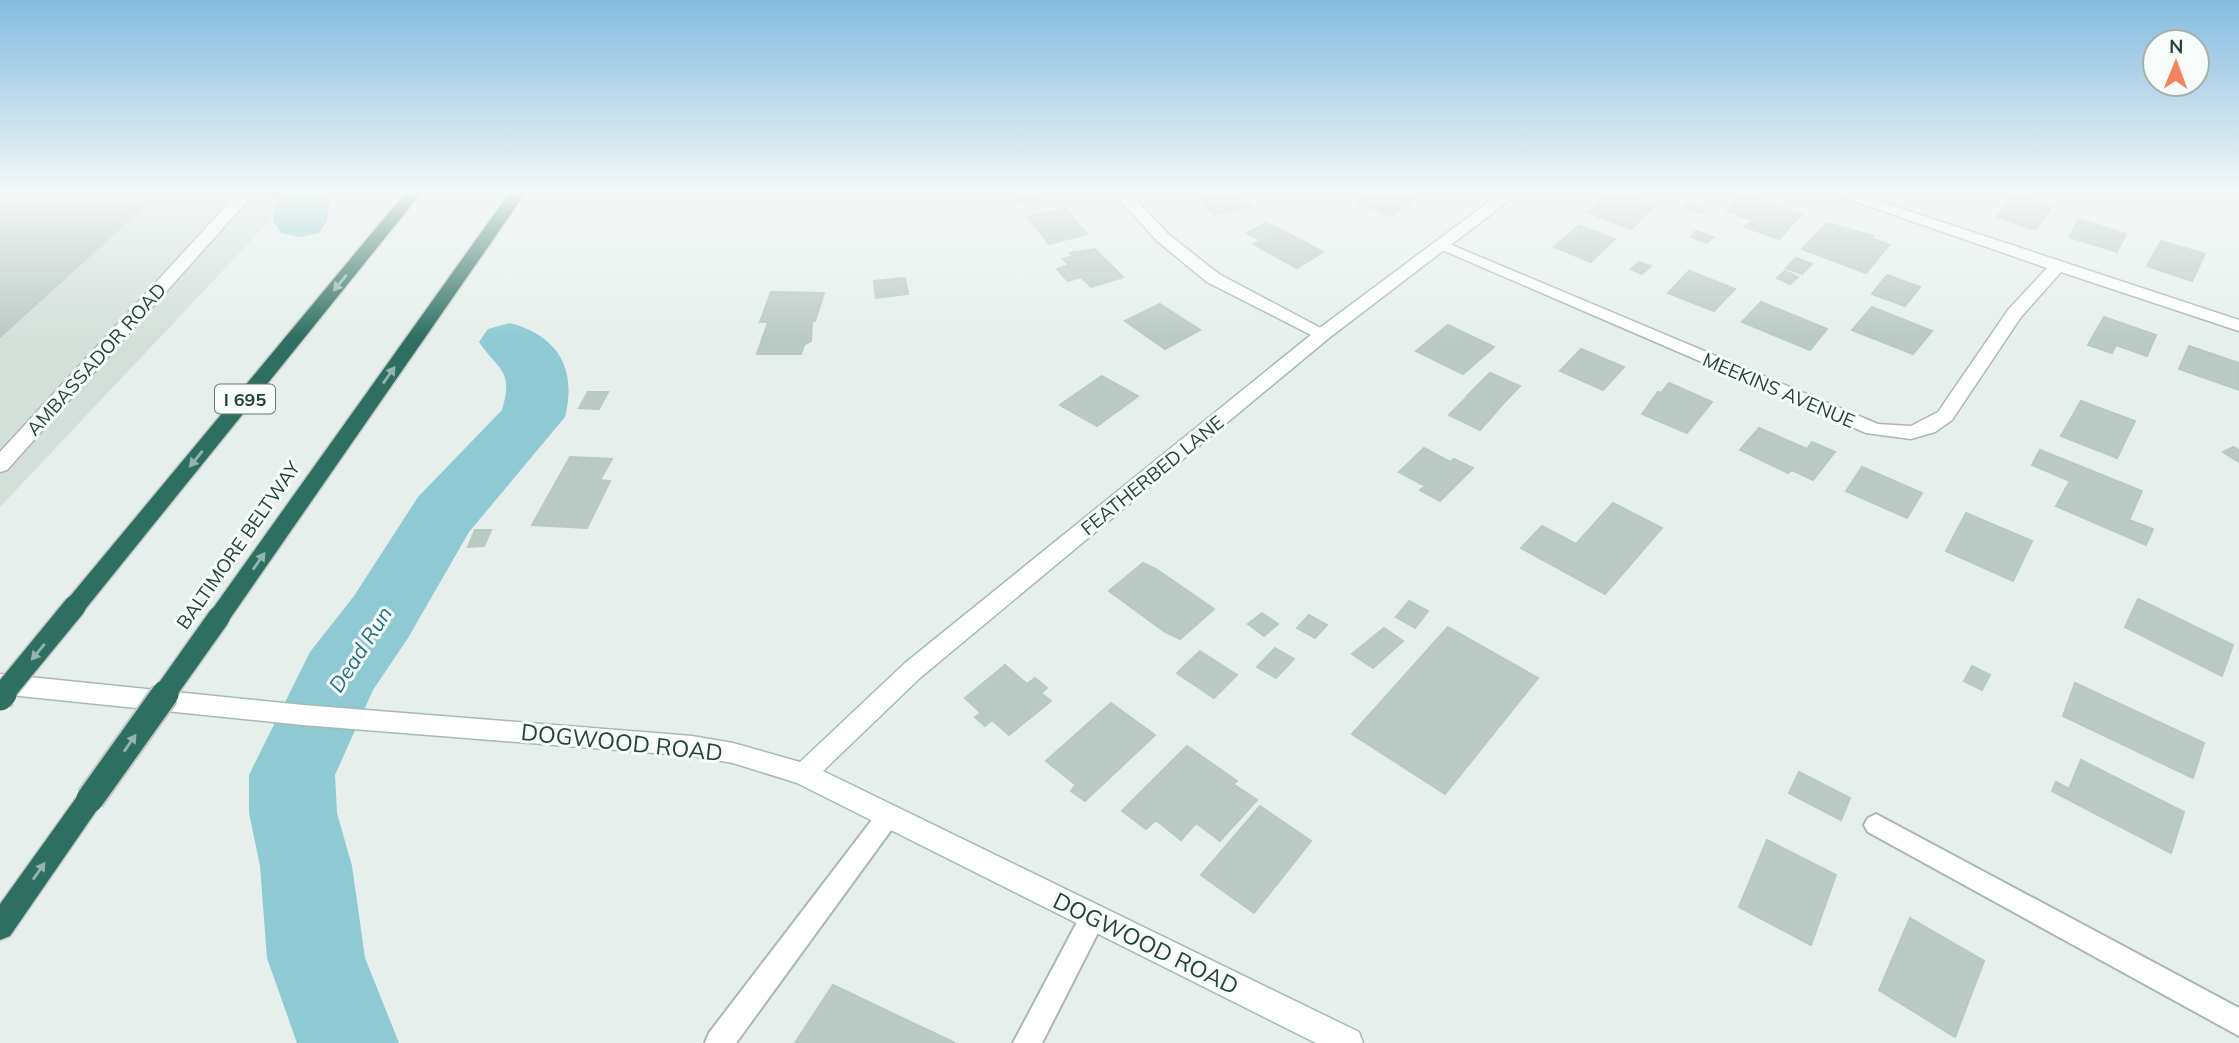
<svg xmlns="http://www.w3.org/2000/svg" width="2239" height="1043" viewBox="0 0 2239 1043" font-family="Mulish,sans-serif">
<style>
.built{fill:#d4dfda}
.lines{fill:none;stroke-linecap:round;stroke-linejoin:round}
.river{fill:#8ec9d4;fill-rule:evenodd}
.building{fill:#bbcac4;stroke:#b8c9c2;stroke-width:2}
.lane-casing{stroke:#a8b8b2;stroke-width:4}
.street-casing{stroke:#a8b8b2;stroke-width:3}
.secondary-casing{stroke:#a4bbb3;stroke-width:3}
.highway-casing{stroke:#c2cac8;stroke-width:3}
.lane{fill:#fff;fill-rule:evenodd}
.street{fill:#fff;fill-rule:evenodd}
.secondary{fill:#fff;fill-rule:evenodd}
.highway{fill:#2f6f62;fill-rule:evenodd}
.highway-bridge-far1-casing{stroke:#c2cac8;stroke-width:25;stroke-linecap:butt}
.highway-bridge-casing{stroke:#c2cac8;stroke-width:31;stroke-linecap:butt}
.highway-bridge-far1{stroke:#2f6f62;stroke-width:22}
.highway-bridge{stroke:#2f6f62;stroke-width:27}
.oneway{fill:#93b5ae}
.labels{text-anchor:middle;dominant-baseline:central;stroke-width:6;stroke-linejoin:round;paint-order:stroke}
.shield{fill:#f7fbf9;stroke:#637a73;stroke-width:2}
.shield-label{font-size:18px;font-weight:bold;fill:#24423a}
.street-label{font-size:19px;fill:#24423a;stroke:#f7fbf9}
.water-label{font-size:21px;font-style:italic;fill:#1c6f80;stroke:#f7fbf9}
.near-street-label{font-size:23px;fill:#24423a;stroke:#f7fbf9}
</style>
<rect width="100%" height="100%" fill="#e6efeb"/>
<!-- built -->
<path class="built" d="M0,192H297L0,507Z"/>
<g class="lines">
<!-- river -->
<path class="river" d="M279,192H331L327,221L319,233L300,237L281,233L273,221Z
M510,323C559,336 577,370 565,417L469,532L408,638L373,690L335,775L337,813L352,866L365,958L399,1043H297L267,958L260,866L249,813V775L310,652L354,596L418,497L502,410C514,370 499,371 479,342L488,329Z"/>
</g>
<!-- building -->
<path class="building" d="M1008,192H1050L1052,195L1017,203Z
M1192,192H1235L1250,206L1215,215Z
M1372,192H1410L1420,196L1391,216L1357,202Z
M1612,192H1616L1655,206L1631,229L1588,213Z
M2015,192L2051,208L2036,230L1997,217Z
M1744,194L1802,214L1779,239L1745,227L1752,220L1726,211Z
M1688,202L1705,208L1700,213L1683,207Z
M0,204L145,205L0,337Z
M1065,208L1087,234L1049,244L1028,217Z
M2079,219L2126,234L2117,252L2069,237Z
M1265,223L1280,229L1323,252L1297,268L1253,244L1261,240L1247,233Z
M1827,223L1873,236L1871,238L1889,245L1866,273L1802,249Z
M1579,225L1615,239L1591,262L1554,247Z
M1696,231L1713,237L1707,243L1691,237Z
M2161,241L2205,254L2192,281L2147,266Z
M1095,249L1123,277L1091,287L1081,277L1068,281L1057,269L1069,265L1063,259L1073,256L1070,253Z
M1796,258L1812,264L1802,274L1786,268Z
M1639,262L1651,266L1642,274L1631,269Z
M1689,271L1735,289L1714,311L1668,293Z
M1785,271L1798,277L1790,284L1777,278Z
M1887,275L1920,287L1905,306L1872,294Z
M905,278L908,294L876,298L874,281Z
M771,292L824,293L815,321H812L811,341L804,345L801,354H757L768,322H760Z
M1761,302L1827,329L1810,350L1742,322Z
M1160,304L1200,330L1165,349L1125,321Z
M1872,307L1932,331L1913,354L1852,330Z
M2104,317L2156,335L2147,356L2116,345L2112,353L2088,345Z
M1448,325L1494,347L1463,374L1416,351Z
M2189,346L2239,363V390L2179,369Z
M1581,349L1624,367L1603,390L1560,371Z
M1490,373L1520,386L1498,409L1467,396Z
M1102,376L1138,396L1097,426L1060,405Z
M1669,383L1712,402L1687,433L1642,414L1658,392L1661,393Z
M588,392H608L599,409L579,408Z
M1466,398L1497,411L1480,430L1449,415Z
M2081,401L2135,421L2117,458L2061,436Z
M1759,428L1807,449L1812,442L1835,452L1813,480L1792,470L1788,473L1740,450Z
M2233,447L2239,450V462L2223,452Z
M1424,448L1450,462L1454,459L1473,468L1440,501L1420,490L1425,486L1399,472Z
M2040,450L2142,491L2129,520L2153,529L2146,545L2056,506L2070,481L2032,465Z
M570,457L612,459L600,480L610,481L587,528L532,525Z
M1862,467L1922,493L1907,518L1846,491Z
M1613,503L1662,528L1605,594L1521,548L1542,526L1576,544Z
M1966,513L2032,541L2013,581L1946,551Z
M475,530H491L484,546L468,547Z
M1143,563L1156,569L1214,609L1180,639L1165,632L1109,591Z
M2138,599L2233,645L2222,676L2125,627Z
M1409,601L1428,611L1415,628L1396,617Z
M1262,613L1278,624L1264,636L1248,624Z
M1309,615L1327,625L1315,638L1297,628Z
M1448,627L1538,678L1445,794L1352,734Z
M1384,628L1403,641L1373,668L1352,654Z
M1275,648L1294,659L1276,678L1257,667Z
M1200,651L1237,675L1214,698L1177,673Z
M1005,665L1027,684L1035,678L1047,688L1041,693L1051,701L1009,735L992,720L985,726L975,717L981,713L965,698Z
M1972,666L1990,675L1982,690L1964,681Z
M2075,683L2204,743L2193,778L2063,716Z
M1111,703L1155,735L1085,801L1071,791L1076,785L1046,761Z
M1187,746L1237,781L1233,784L1257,800L1220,841L1196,823L1181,840L1156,820L1146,829L1122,811Z
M2081,760L2184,812L2171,853L2052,791L2056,782L2069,789Z
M1799,772L1850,798L1841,820L1789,793Z
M1260,806L1311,841L1254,913L1201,875Z
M1767,840L1836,875L1811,945L1739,907Z
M1910,918L1984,961L1955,1037L1879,990Z
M833,985L955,1043H795Z"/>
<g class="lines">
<defs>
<path id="lane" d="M889,805L897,808L901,815L897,822L736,1043H705L709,1033L881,808Z
M1876,814L2239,1008V1036L1868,832L1864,825L1868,818Z
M1093,905L1102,909L1106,917L1042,1043H1013L1084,909Z"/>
<path id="street" d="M239,192H255L7,470L0,472V452Z
M1113,192H1129L1168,234L1219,274L1332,334L1323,339L1317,338L1207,282L1156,240Z
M1828,192H1851L2239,320V331L2061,272L2021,317L1952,420L1935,432L1911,439L1866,433L1433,246L1435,243H1447L1878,424L1911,426L1938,412L2008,310L2047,268Z"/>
<path id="secondary" d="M1502,192H1520L1329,338L921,677L823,771L1359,1032L1363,1043H1316L797,783L733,763L692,756L303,725L0,694V674L303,705L692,736L733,743L800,762L905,663L1317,330Z"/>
<path id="highway" d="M406,192H422L83,612L75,614L67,612L64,606L67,600Z
M510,192H526L227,623L219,626L211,623L208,617L211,611Z
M90,788L99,791L103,799L99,807L10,936L0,940V904L81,791Z"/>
</defs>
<!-- lane casing -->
<use href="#lane" class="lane-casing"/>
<!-- street casing -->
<use href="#street" class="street-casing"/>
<!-- secondary casing -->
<use href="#secondary" class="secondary-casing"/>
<!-- highway casing -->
<use href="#highway" class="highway-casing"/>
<!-- lane -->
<use href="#lane" class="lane"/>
<!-- street -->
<use href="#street" class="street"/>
<!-- secondary -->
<use href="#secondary" class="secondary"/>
<!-- highway -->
<use href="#highway" class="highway"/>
<defs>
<path id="highway-bridge-far1" d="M1,696L75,606
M163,696L219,617"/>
<path id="highway-bridge" d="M0,697L3,694
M90,799L165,694"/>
</defs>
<!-- highway-bridge-far1 casing -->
<use href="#highway-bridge-far1" class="highway-bridge-far1-casing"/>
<!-- highway-bridge casing -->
<use href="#highway-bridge" class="highway-bridge-casing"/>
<!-- highway-bridge-far1 -->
<use href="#highway-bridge-far1" class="highway-bridge-far1"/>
<!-- highway-bridge -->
<use href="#highway-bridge" class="highway-bridge"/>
</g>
<!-- one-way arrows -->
<defs><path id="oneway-solid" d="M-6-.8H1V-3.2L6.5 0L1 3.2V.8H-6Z" transform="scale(1.75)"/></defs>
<g class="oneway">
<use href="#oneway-solid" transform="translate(340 283) rotate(129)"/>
<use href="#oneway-solid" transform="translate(389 375) rotate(-55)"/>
<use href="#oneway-solid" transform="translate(196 459) rotate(129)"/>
<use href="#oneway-solid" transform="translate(259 561) rotate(-55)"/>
<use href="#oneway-solid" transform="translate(38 652) rotate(130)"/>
<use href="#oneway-solid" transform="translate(130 743) rotate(-55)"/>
<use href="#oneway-solid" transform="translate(39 871) rotate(-55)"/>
</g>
<!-- sky -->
<linearGradient id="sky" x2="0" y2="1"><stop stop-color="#84bce0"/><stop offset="0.57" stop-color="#f4f8f6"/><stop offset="1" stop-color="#f4f8f6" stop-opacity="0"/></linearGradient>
<rect width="2239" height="338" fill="url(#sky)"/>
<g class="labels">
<!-- shield labels -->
<rect class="shield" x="215" y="384.5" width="60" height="29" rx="5"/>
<g class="shield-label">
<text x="245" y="399">I 695</text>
</g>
<!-- street labels -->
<g class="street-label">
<text transform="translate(96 359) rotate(-48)">AMBASSADOR ROAD</text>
<text transform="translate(1779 390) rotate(23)">MEEKINS AVENUE</text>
<text transform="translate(1152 475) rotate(-39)">FEATHERBED LANE</text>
<text transform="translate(238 545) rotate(-55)">BALTIMORE BELTWAY</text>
</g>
<!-- water labels -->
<g class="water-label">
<text transform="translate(360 649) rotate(-57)">Dead Run</text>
</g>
<!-- near-street labels -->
<g class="near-street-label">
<text transform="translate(622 742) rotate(6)">DOGWOOD ROAD</text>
<text transform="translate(1146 943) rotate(26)">DOGWOOD ROAD</text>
</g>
</g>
<!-- north arrow -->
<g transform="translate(2176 63) rotate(1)"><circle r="33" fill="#f7fbf9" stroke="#a3b1ad" stroke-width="2"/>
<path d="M0-5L12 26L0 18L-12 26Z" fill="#f4845f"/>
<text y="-10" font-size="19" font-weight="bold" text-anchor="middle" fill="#24423a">N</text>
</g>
</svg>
